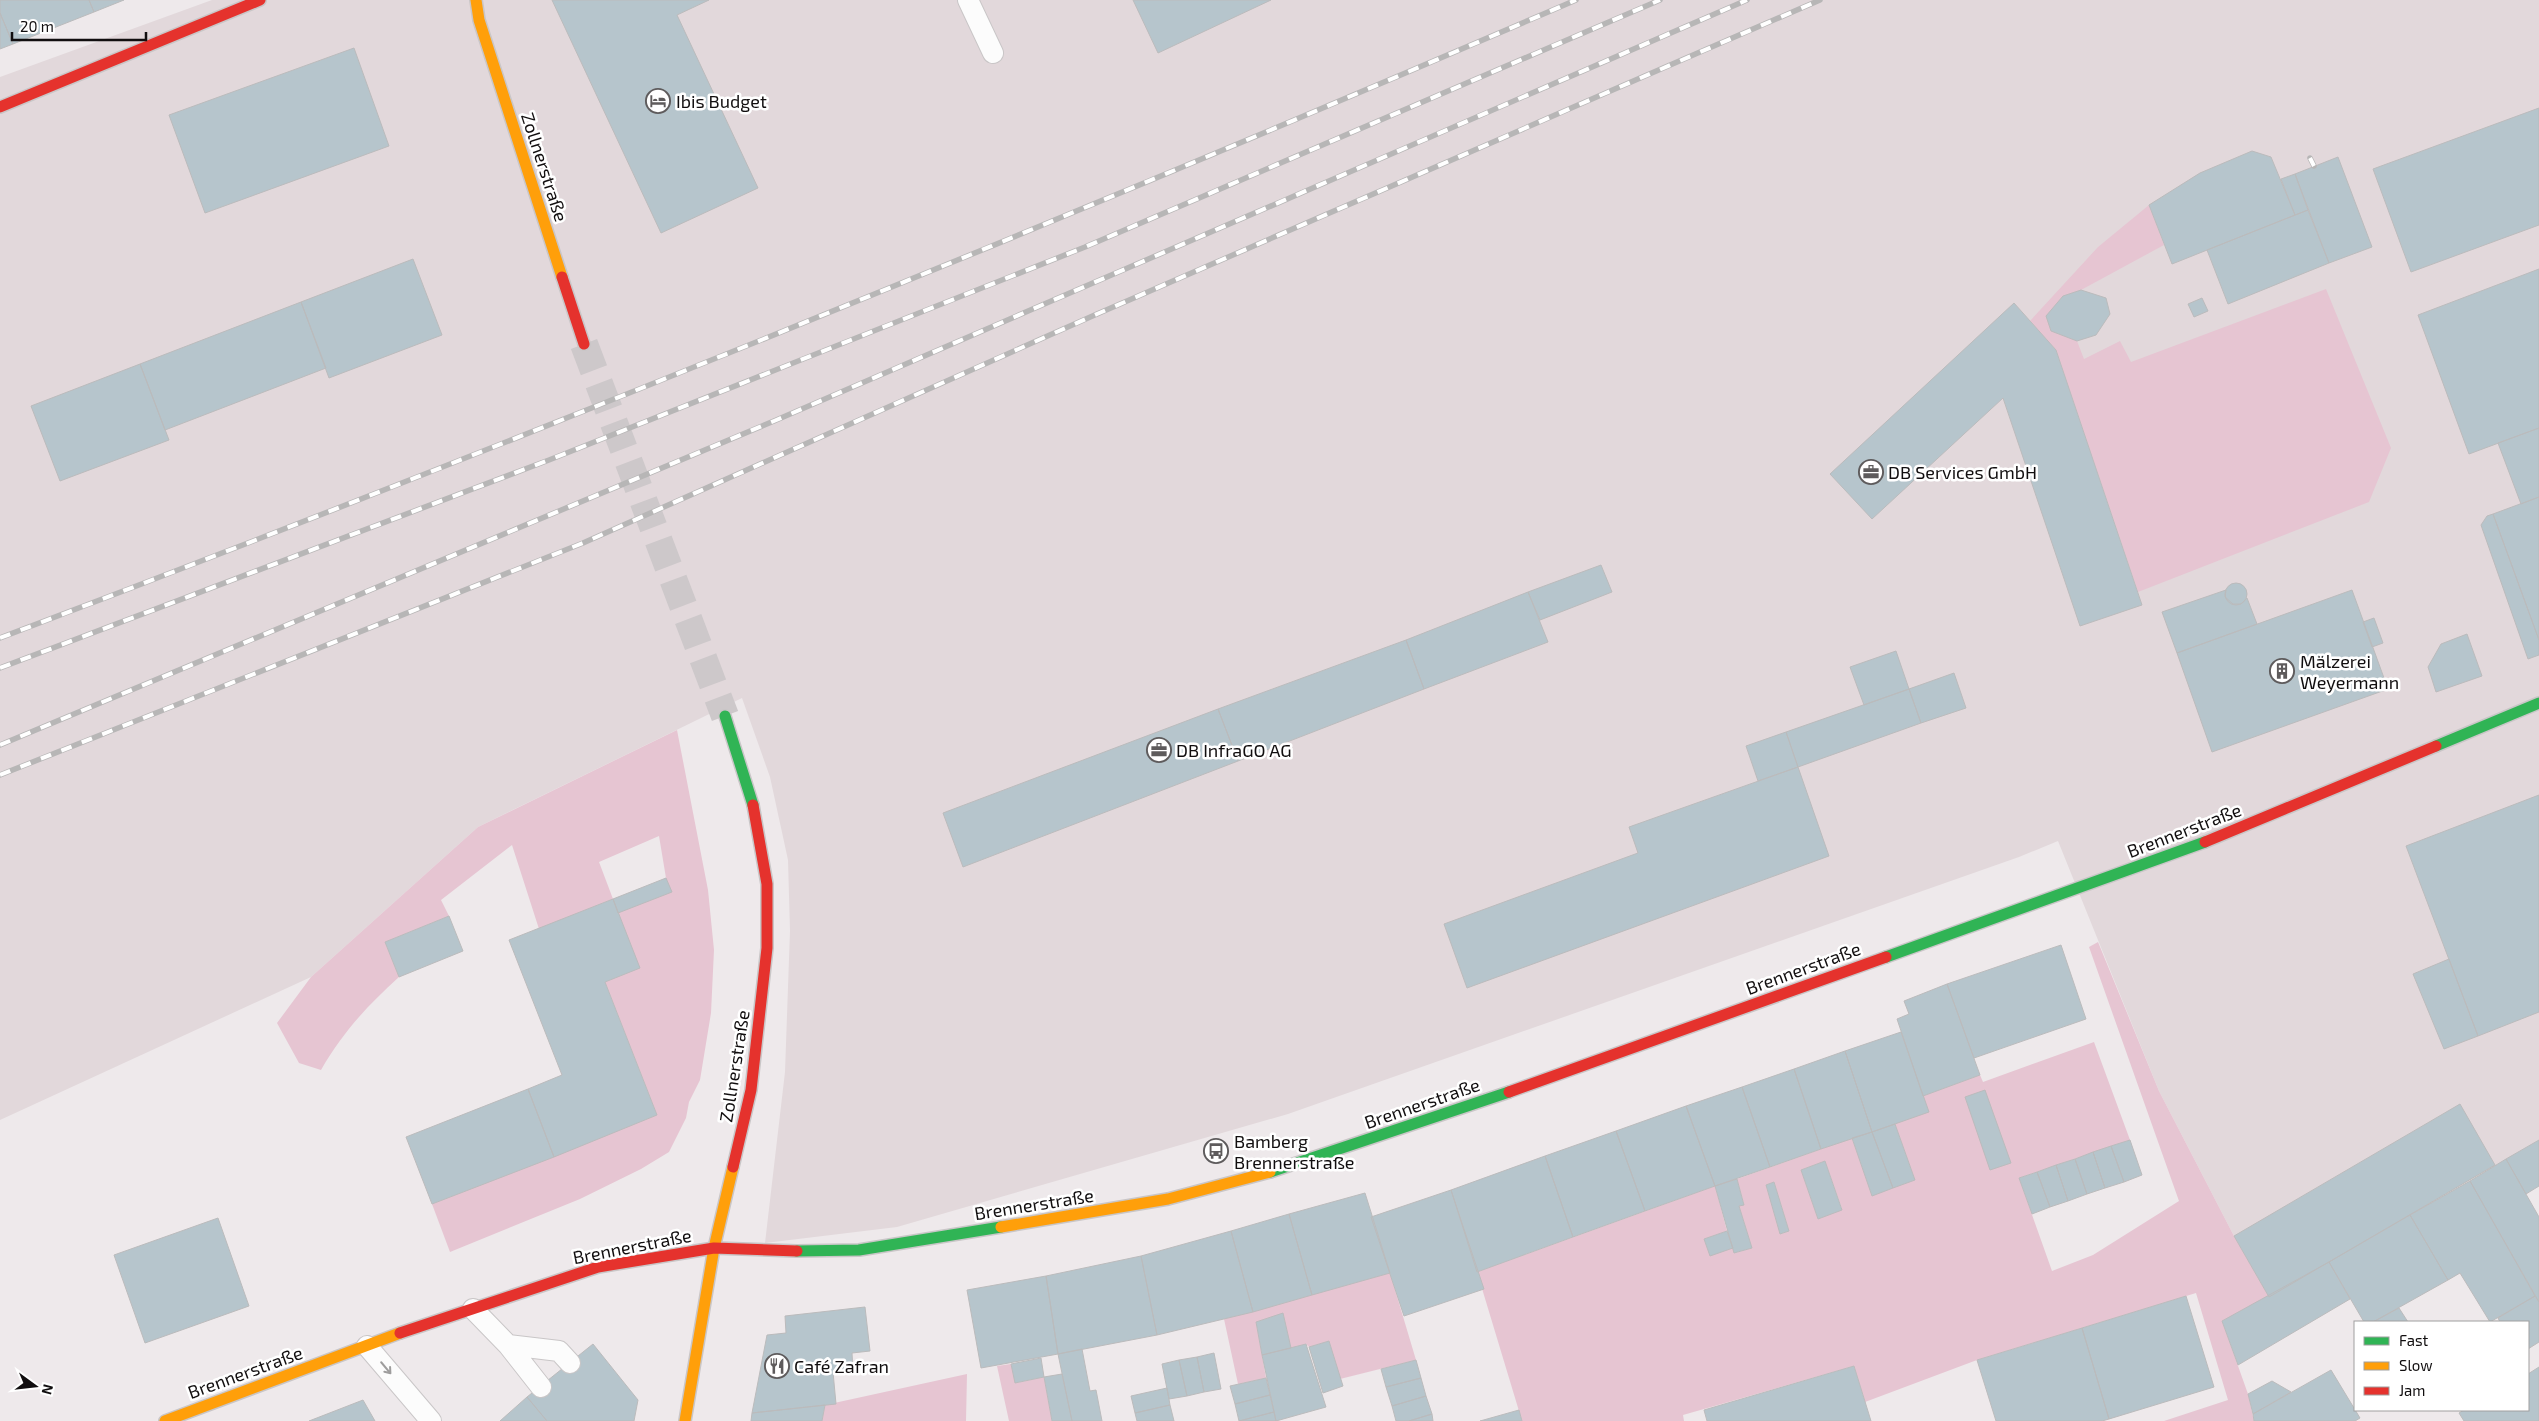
<svg xmlns="http://www.w3.org/2000/svg" width="2539" height="1421" viewBox="0 0 2539 1421" font-family="'Exo 2',sans-serif">
<style>
.built{fill:#e2d8db}
.green{fill:#e6c5d2;fill-rule:evenodd}
.building{fill:#b6c5cc;stroke:#bbbbbc}
.lines{fill:none;stroke-linecap:round;stroke-linejoin:round}
.secondary-tunnel{stroke:#cdc8ca;stroke-width:28;stroke-dasharray:28 14;stroke-linecap:butt}
.lane-casing{stroke:#c9c6c7;stroke-width:22}
.fast-casing{stroke:#c9c6c7;stroke-width:14}
.slow-casing{stroke:#c9c6c7;stroke-width:14}
.jam-casing{stroke:#c9c6c7;stroke-width:14}
.lane{stroke:#fcfcfc;stroke-width:20}
.fast{stroke:#30b455;stroke-width:11}
.slow{stroke:#ff9f0a;stroke-width:11}
.jam{stroke:#e5322d;stroke-width:11}
.rail-casing{stroke:#b7b6b6;stroke-width:5.5}
.rail{stroke:#fff;stroke-width:4;stroke-dasharray:11;stroke-linecap:butt}
.oneway{stroke:#9e9d9d}
.labels{text-anchor:middle;dominant-baseline:central;stroke-width:5;stroke-linejoin:round;paint-order:stroke}
.poi-label{font-size:18px;fill:#110e0f;stroke:#fff;text-anchor:start}
.street-label{font-size:18px;fill:#110e0f;stroke:#fff}
</style>
<rect width="100%" height="100%" fill="#eee9eb"/>
<!-- built -->
<path class="built" d="M212,0H2539V1140L2269,1297L2234,1236L2159,1091L2058,841L2019,857L1288,1114L897,1227L765,1243L785,1072L790,931L788,860L770,777L742,698L478,827L311,977L0,1120V77Z"/>
<!-- green -->
<path class="green" d="M2149,205L2164,245L2081,290L2063,296L2047,316L2052,331L2077,341L2084,359L2120,341L2131,362L2326,289L2391,448L2369,502L2138,592L2056,350L2030,321L2098,247Z
M677,730L708,890L714,950L711,1013L700,1080L689,1102L686,1118L669,1152L641,1169L580,1199L450,1252L432,1204L657,1115L605,982L639,968L618,913L666,878L659,836L599,862L613,899L539,929L512,845L441,900L449,916L385,942L399,977C367,1006 343,1032 321,1070L299,1063L277,1023L311,977L478,827Z
M2098,942L2159,1091L2234,1236L2269,1297L2222,1321L2248,1394L2254,1421H2164L2228,1400L2196,1293L1977,1360L1865,1402L1854,1366L1683,1415L1684,1421H1522L1477,1272L1715,1186L1727,1231L1704,1239L1710,1255L1733,1248L1735,1253L1752,1248L1739,1206L1744,1204L1737,1179L1852,1138L1872,1195L1915,1180L1895,1124L1923,1096L1980,1075L1983,1082L2094,1042L2130,1140L2019,1178L2052,1271L2093,1255L2179,1201L2089,947ZM1825,1161L1842,1209L1818,1219L1801,1170ZM1774,1182L1789,1231L1781,1234L1766,1185Z
M1390,1273L1416,1360L1340,1379L1329,1341L1309,1347L1306,1344L1291,1348L1283,1314L1256,1322L1266,1378L1238,1384L1224,1319Z
M1011,1364L1016,1383L1044,1377L1052,1421H1009L997,1366Z
M967,1374L966,1421H822L825,1405Z"/>
<!-- building -->
<path class="building" d="M0,0H89L94,12L13,44L0,13Z
M89,0H124L94,12Z
M552,0H709L677,15L758,188L661,233Z
M1133,0H1271L1158,53Z
M0,13L13,44L0,49Z
M354,48L389,146L205,213L169,115Z
M2539,108V225L2411,272L2373,169Z
M2252,151L2271,157L2295,215L2172,264L2149,205L2200,173Z
M2338,157L2372,247L2329,263L2295,174Z
M2295,174L2308,210L2295,215L2281,179Z
M2308,210L2329,263L2228,304L2207,250Z
M413,259L442,335L329,378L301,302Z
M2539,269V428L2469,454L2418,315Z
M2081,290L2106,298L2110,314L2096,335L2077,341L2051,331L2046,316L2063,296Z
M2202,298L2208,311L2194,317L2188,304Z
M301,302L326,368L165,430L140,364Z
M2014,303L2056,350L2142,605L2080,626L2003,398L1872,519L1830,474Z
M140,364L169,440L60,481L31,406Z
M2539,428V497L2521,504L2498,443Z
M2539,497V640L2493,514Z
M2493,514L2539,640V655L2528,659L2481,525L2487,516Z
M1601,565L1612,592L1540,620L1528,592Z
M2225 594a11 11 0 1 1 22 0a11 11 0 1 1-22 0Z
M2226,590L2225,597L2233,604H2241L2247,598L2257,624L2177,653L2162,612Z
M2352,590L2388,689L2212,752L2177,653Z
M1528,592L1548,642L1424,689L1406,640Z
M2374,618L2383,643L2372,647L2363,622Z
M2467,634L2482,676L2436,692L2428,667L2441,644Z
M1406,640L1424,689L1238,761L1218,709Z
M1896,651L1909,689L1864,705L1850,667Z
M1954,673L1966,708L1921,723L1909,689Z
M1909,689L1921,723L1798,767L1786,732Z
M1218,709L1238,761L963,867L943,813Z
M1786,732L1798,767L1758,781L1746,746Z
M1798,767L1829,856L1467,988L1444,924L1638,853L1629,827Z
M2539,795V1012L2478,1036L2406,846Z
M666,878L672,892L618,913L613,899Z
M613,899L640,968L605,982L657,1115L554,1157L528,1089L562,1075L509,940Z
M449,916L463,951L399,977L385,942Z
M2061,945L2086,1019L1974,1058L1947,984Z
M2449,959L2478,1036L2444,1049L2413,974Z
M1947,984L1980,1075L1923,1096L1897,1019L1909,1014L1904,1001Z
M1901,1032L1929,1112L1872,1132L1845,1051Z
M1845,1051L1872,1132L1821,1149L1794,1069Z
M1794,1069L1821,1149L1770,1167L1742,1087Z
M1742,1087L1770,1167L1715,1186L1686,1106Z
M528,1089L554,1157L432,1204L406,1137Z
M1985,1090L2011,1163L1990,1170L1965,1097Z
M2460,1104L2495,1165L2269,1297L2234,1236Z
M1686,1106L1715,1186L1645,1211L1616,1131Z
M1895,1124L1915,1180L1893,1188L1872,1132Z
M1616,1131L1645,1211L1573,1237L1545,1156Z
M1872,1132L1893,1188L1872,1196L1852,1138Z
M2130,1140L2142,1175L2124,1182L2111,1146Z
M2539,1140V1186L2526,1194L2506,1159Z
M2111,1146L2124,1182L2105,1188L2093,1152Z
M2093,1152L2105,1188L2087,1194L2075,1159Z
M1545,1156L1573,1237L1477,1272L1451,1190Z
M2075,1159L2087,1194L2068,1201L2056,1165Z
M2506,1159L2539,1217V1302L2470,1181Z
M1825,1161L1842,1210L1818,1219L1801,1170Z
M2056,1165L2068,1201L2050,1207L2037,1172Z
M2037,1172L2050,1207L2032,1214L2019,1178Z
M1737,1179L1744,1205L1739,1206L1752,1248L1734,1253L1715,1186Z
M2470,1181L2535,1296L2490,1322L2460,1273L2448,1280L2410,1215Z
M1774,1182L1789,1231L1780,1234L1766,1185Z
M1451,1190L1484,1289L1404,1316L1371,1217Z
M1365,1193L1390,1273L1312,1295L1289,1214Z
M1289,1214L1312,1295L1253,1312L1231,1231Z
M2410,1215L2448,1280L2373,1322H2364L2329,1262Z
M218,1218L249,1306L145,1343L114,1255Z
M1231,1231L1253,1312L1157,1335L1141,1256Z
M1727,1231L1733,1248L1710,1256L1704,1239Z
M1141,1256L1157,1335L1058,1354L1046,1276Z
M2329,1262L2350,1299L2238,1365L2222,1321Z
M1046,1276L1058,1354L981,1368L967,1290Z
M2186,1296L2214,1387L2109,1419L2082,1328Z
M2535,1296L2539,1302V1342L2528,1349V1322H2500L2498,1318Z
M865,1307L870,1351L852,1353L853,1370L833,1372L836,1404L752,1413L767,1335L786,1333L785,1316Z
M2399,1308L2408,1322H2373Z
M1283,1313L1291,1348L1262,1355L1256,1322Z
M2082,1328L2109,1419L2102,1421H1996L1977,1360Z
M1329,1341L1343,1386L1323,1393L1309,1347Z
M593,1344L638,1400L634,1421H547L527,1397Z
M1306,1344L1326,1407L1276,1421L1262,1355Z
M1082,1349L1090,1391L1096,1390L1102,1421H1072L1058,1354Z
M1214,1353L1221,1389L1204,1392L1197,1357Z
M1197,1357L1204,1392L1187,1396L1179,1360Z
M1041,1358L1044,1377L1015,1383L1011,1364Z
M1179,1360L1187,1396L1169,1399L1162,1364Z
M1416,1360L1421,1378L1386,1387L1381,1369Z
M1854,1366L1871,1421H1707L1704,1410Z
M2539,1367V1421H2464L2459,1413L2464,1410H2528V1374Z
M2331,1370L2360,1418L2355,1421H2254L2253,1414Z
M1062,1374L1072,1421H1052L1044,1377Z
M1266,1378L1270,1395L1235,1404L1230,1386Z
M1421,1378L1426,1396L1392,1406L1386,1387Z
M2272,1381L2291,1392L2253,1414L2248,1394Z
M1167,1388L1170,1405L1135,1413L1131,1396Z
M1270,1395L1274,1412L1239,1421L1235,1404Z
M1426,1396L1432,1414L1409,1421H1396L1392,1406Z
M527,1397L547,1421H500Z
M363,1400L375,1421H309Z
M825,1405L822,1421H751L752,1413Z
M1170,1405L1174,1421H1137L1135,1413Z
M1519,1410L1522,1421H1480Z
M1274,1412L1276,1421H1239Z
M1432,1414L1433,1421H1409Z"/>
<g class="lines">
<!-- secondary-tunnel -->
<path class="secondary-tunnel" d="M584,344L725,716"/>
<defs>
<path id="lane" d="M968,0L993,53
M473,1309L508,1345L541,1387
M508,1345L559,1351L570,1363
M367,1346L431,1421"/>
<path id="fast" d="M725,716L753,805
M2436,746L2539,703
M1886,957L2205,842
M1270,1172L1509,1092
M797,1251L859,1250L1001,1227"/>
<path id="slow" d="M476,0L479,20L562,277
M1001,1227L1168,1199L1270,1172
M165,1421L400,1333
M685,1421L714,1248L733,1167"/>
<path id="jam" d="M0,107L260,0
M562,277L584,344
M2205,842L2436,746
M1509,1092L1886,957
M733,1167L751,1090L767,948V884L753,805
M400,1333L598,1267L714,1248L797,1251"/>
</defs>
<!-- lane casing -->
<use href="#lane" class="lane-casing"/>
<!-- fast casing -->
<use href="#fast" class="fast-casing"/>
<!-- slow casing -->
<use href="#slow" class="slow-casing"/>
<!-- jam casing -->
<use href="#jam" class="jam-casing"/>
<!-- lane -->
<use href="#lane" class="lane"/>
<!-- fast -->
<use href="#fast" class="fast"/>
<!-- slow -->
<use href="#slow" class="slow"/>
<!-- jam -->
<use href="#jam" class="jam"/>
<defs>
<path id="rail" d="M2310,158L2314,166
M0,638C530,437 1056,224 1576,0
M0,668L549,460L1085,247L1660,0
M0,745L774,421L1747,0
M0,775L583,543L1097,314L1820,0"/>
</defs>
<!-- rail casing -->
<use href="#rail" class="rail-casing"/>
<!-- rail -->
<use href="#rail" class="rail"/>
</g>
<!-- one-way arrows -->
<defs><path id="oneway-shaft" d="M-6 0H5M1.5-3L5.5 0L1.5 3" fill="none" stroke-width="1.6" stroke-linecap="round" stroke-linejoin="round" transform="scale(1.25)"/></defs>
<use class="oneway" href="#oneway-shaft" transform="translate(386 1368) rotate(50)"/>
<!-- icons -->
<defs>
<symbol id="hotel-ring" viewBox="-11 -11 22 22"><circle r="9.5" fill="#fff" stroke="#5e5b5c" stroke-width="1.5"/><path d="M-6-4.5h1.5V1H6V5H4.5V3h-9V5H-6ZM-4 0a1.8 1.8 0 1 1 3.6 0ZM.5 0V-2.5h3Q6-2.5 6 0Z" fill="#5e5b5c"/></symbol>
<symbol id="office-ring" viewBox="-11 -11 22 22"><circle r="9.5" fill="#fff" stroke="#5e5b5c" stroke-width="1.5"/><path d="M-6-3h4V-5.5h4V-3h4V5H-6ZM-1-4.5V-3h2v-1.5ZM-6 0V1H6V0Z" fill="#5e5b5c"/></symbol>
<symbol id="building-ring" viewBox="-11 -11 22 22"><circle r="9.5" fill="#fff" stroke="#5e5b5c" stroke-width="1.5"/><path d="M-4-6H4V6H1V3H-1V6H-4ZM-2.5-4.3h1.7v1.8h-1.7ZM.8-4.3h1.7v1.8H.8ZM-2.5-1h1.7V.8h-1.7ZM.8-1h1.7V.8H.8Z" fill="#5e5b5c"/></symbol>
<symbol id="bus-ring" viewBox="-11 -11 22 22"><circle r="9.5" fill="#fff" stroke="#5e5b5c" stroke-width="1.5"/><path d="M-5-6H5V4H4V6H2V4H-2V6H-4V4H-5ZM-3.5-4V0h7V-4ZM-3.5 1.2v1.5H-2V1.2ZM2 1.2v1.5H3.5V1.2Z" fill="#5e5b5c"/></symbol>
<symbol id="restaurant-ring" viewBox="-11 -11 22 22"><circle r="9.5" fill="#fff" stroke="#5e5b5c" stroke-width="1.5"/><path d="M-5-6h1v4h1v-4h1v4h1v-4h1v5L-1.5 .5V6h-2V.5L-5-1ZM5-6V6H3V1.5H1.5Q1.5-4 5-6Z" fill="#5e5b5c"/></symbol>
</defs>
<g fill-rule="evenodd">
<use href="#hotel-ring" x="644" y="87" width="28" height="28"/>
<use href="#office-ring" x="1857" y="458" width="28" height="28"/>
<use href="#building-ring" x="2268" y="657" width="28" height="28"/>
<use href="#office-ring" x="1145" y="736" width="28" height="28"/>
<use href="#bus-ring" x="1202" y="1137" width="28" height="28"/>
<use href="#restaurant-ring" x="763" y="1352" width="28" height="28"/>
</g>
<g class="labels">
<!-- poi labels -->
<g class="poi-label">
<text x="676" y="101">Ibis Budget</text>
<text x="1888" y="472">DB Services GmbH</text>
<text x="2300" y="661">Mälzerei<tspan x="2300" dy="21">Weyermann</tspan></text>
<text x="1176" y="750">DB InfraGO AG</text>
<text x="1234" y="1141">Bamberg<tspan x="1234" dy="21">Brennerstraße</tspan></text>
<text x="794" y="1366">Café Zafran</text>
</g>
<!-- street labels -->
<g class="street-label">
<text transform="translate(545 167) rotate(72)">Zollnerstraße</text>
<text transform="translate(2184 830) rotate(-21)">Brennerstraße</text>
<text transform="translate(1803 968) rotate(-20)">Brennerstraße</text>
<text transform="translate(734 1066) rotate(-81)">Zollnerstraße</text>
<text transform="translate(1422 1103) rotate(-19)">Brennerstraße</text>
<text transform="translate(1034 1204) rotate(-9)">Brennerstraße</text>
<text transform="translate(632 1246) rotate(-11)">Brennerstraße</text>
<text transform="translate(245 1372) rotate(-20)">Brennerstraße</text>
</g>
</g>
<!-- legend -->
<rect x="2354" y="1321" width="175" height="90" fill="#ffffff" stroke="#a09f9f"/>
<rect x="2364" y="1337" width="25" height="8" fill="#30b455" stroke="#a09f9f"/>
<text x="2399" y="1346" font-size="15" fill="#110e0f">Fast</text>
<rect x="2364" y="1362" width="25" height="8" fill="#ff9f0a" stroke="#a09f9f"/>
<text x="2399" y="1371" font-size="15" fill="#110e0f">Slow</text>
<rect x="2364" y="1387" width="25" height="8" fill="#e5322d" stroke="#a09f9f"/>
<text x="2399" y="1396" font-size="15" fill="#110e0f">Jam</text>
<!-- north arrow -->
<g transform="translate(35 1386) rotate(105)" stroke="#ffffff" stroke-width="4" paint-order="stroke">
<path d="M0-4L9 19L0 12L-9 19Z" fill="#110e0f"/>
<text y="-8" font-size="14" font-weight="bold" text-anchor="middle" fill="#110e0f">N</text>
</g>
<!-- scale -->
<path d="M12 32v8h134v-8" fill="none" stroke="#110e0f" stroke-width="2.5"/>
<text x="20" y="32" font-size="15" fill="#110e0f" stroke="#ffffff" stroke-width="4" paint-order="stroke">20 m</text>
</svg>
